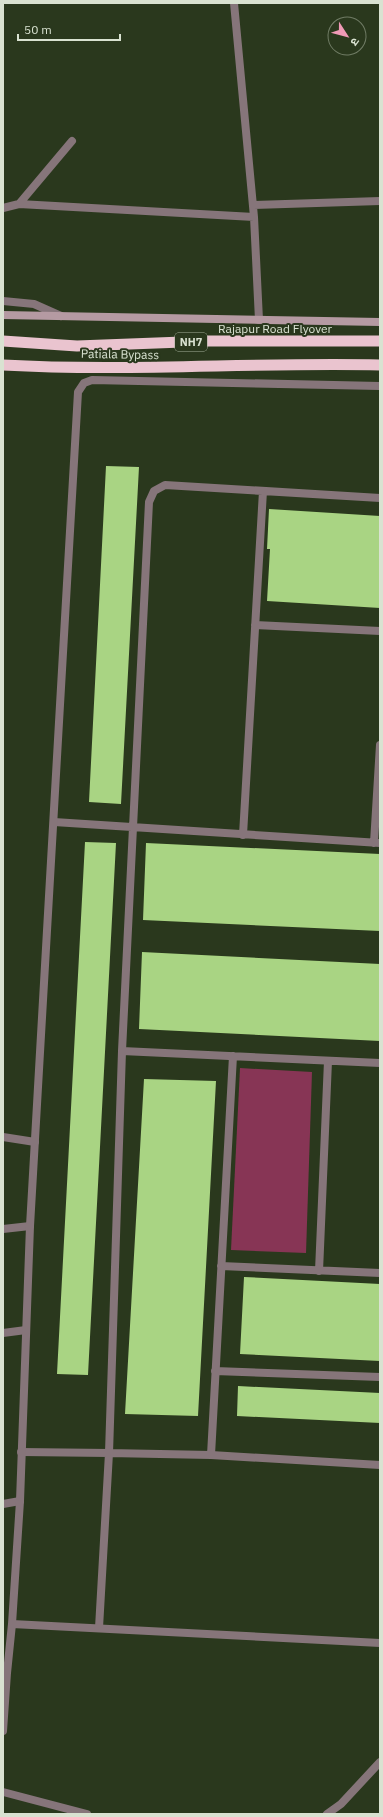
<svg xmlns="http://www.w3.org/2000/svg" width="383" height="1817" viewBox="0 0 383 1817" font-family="'IBM Plex Sans','Noto Sans Devanagari',sans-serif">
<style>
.green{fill:#873555}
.building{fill:#a9d483}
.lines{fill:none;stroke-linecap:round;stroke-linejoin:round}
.minor{stroke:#86757a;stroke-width:8}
.tertiary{stroke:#86757a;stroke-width:8}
.secondary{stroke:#b59aa2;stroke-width:8}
.trunk{stroke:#eac4cf;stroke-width:11}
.labels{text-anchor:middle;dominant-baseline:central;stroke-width:4;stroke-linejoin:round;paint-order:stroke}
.shield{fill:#2a381d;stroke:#a4af9b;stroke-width:1}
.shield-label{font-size:11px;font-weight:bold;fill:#d9e2d1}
.street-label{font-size:12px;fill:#d9e2d1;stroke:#2a381d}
</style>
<rect width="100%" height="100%" fill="#2a381d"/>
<!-- green -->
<path class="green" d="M240,1068L312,1072L306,1253L231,1250Z"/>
<!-- building -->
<path class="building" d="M106,466L139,467L121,804L89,802Z
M269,509L380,516V608L267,601L270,549H267Z
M85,842L116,843L88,1375L57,1374Z
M146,843L380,854V931L143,920Z
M142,952L380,964V1041L139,1029Z
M144,1079L216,1081L198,1416L125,1414Z
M244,1277L380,1284V1361L240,1354Z
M238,1386L380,1393V1423L237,1416Z"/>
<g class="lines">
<!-- minor -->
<path class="minor" d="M234,3L254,217L259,320
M19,204L254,217
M253,205L380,201
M3,208L19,204L72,141
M3,301L34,304L61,316
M255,625L380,631
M54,822L380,843
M243,835L263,491
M374,843L380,745
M122,1051L149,502L154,491L165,485L380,498
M380,1063L122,1051L109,1453L211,1455L380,1465
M3,1137L35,1142
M3,1229L30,1226
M221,1266L380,1273
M319,1271L328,1061
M3,1333L26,1330
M215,1371L380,1377
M21,1452L109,1453L99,1628
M211,1455L233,1056
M3,1504L20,1501
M3,1792L87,1814
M327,1814L341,1804L380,1762"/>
<!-- tertiary -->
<path class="tertiary" d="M12,1624L380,1643
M3,1731L7,1673L12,1624L20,1501L30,1226L78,392L84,383L92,380L380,386"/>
<!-- secondary -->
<path class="secondary" d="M3,315L380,322"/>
<!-- trunk -->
<path class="trunk" d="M3,341L77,346L209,341H380
M3,365C129,372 254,362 380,365"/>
</g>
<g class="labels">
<!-- shield labels -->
<rect class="shield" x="175" y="333" width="32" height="18" rx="3"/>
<g class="shield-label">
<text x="191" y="342">NH7</text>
</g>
<!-- street labels -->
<g class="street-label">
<text x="275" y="328">Rajapur Road Flyover</text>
<text transform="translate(120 354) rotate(1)">Patiala Bypass</text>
</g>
</g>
<!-- border -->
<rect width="383" height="1817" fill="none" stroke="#d9e2d1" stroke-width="8"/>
<!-- north arrow -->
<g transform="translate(347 36) rotate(126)"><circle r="19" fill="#2a381d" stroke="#707c65"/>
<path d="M0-3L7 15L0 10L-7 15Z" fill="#f09ab6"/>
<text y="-6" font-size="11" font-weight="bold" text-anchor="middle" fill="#d9e2d1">उ</text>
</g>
<!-- scale -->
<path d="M18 34v6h102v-6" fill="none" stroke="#d9e2d1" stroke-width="2"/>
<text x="24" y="34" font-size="12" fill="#d9e2d1" stroke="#2a381d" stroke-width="3" paint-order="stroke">50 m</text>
</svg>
